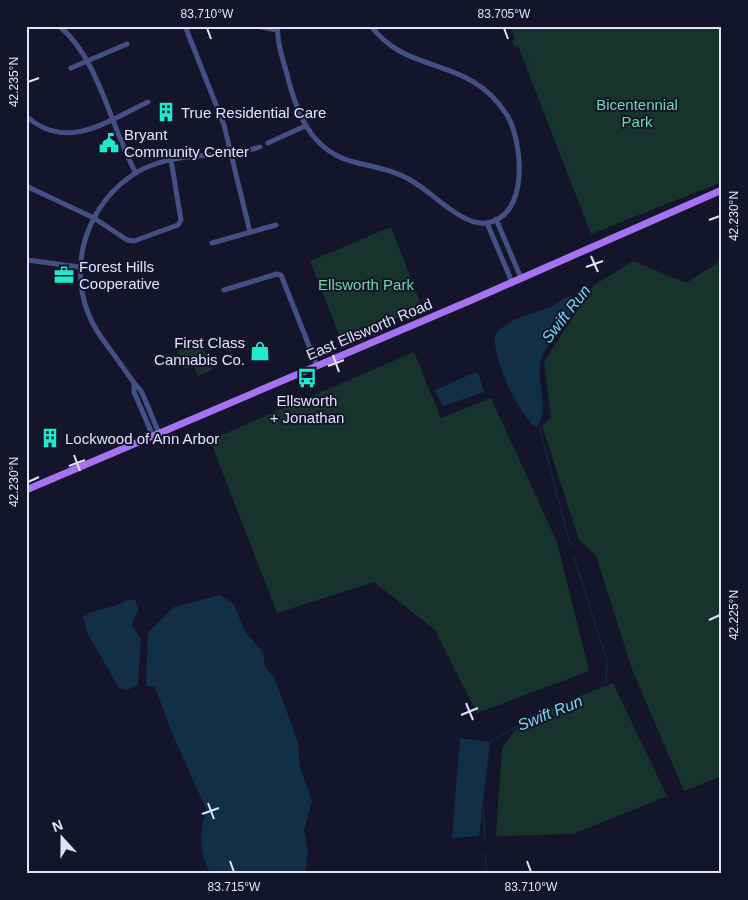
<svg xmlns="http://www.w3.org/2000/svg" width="748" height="900" viewBox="0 0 748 900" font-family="Helvetica,sans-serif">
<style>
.green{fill:#17342c}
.water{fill:#113046}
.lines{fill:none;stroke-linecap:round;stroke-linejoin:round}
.stream{stroke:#113046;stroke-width:1}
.minor{stroke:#445085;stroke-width:5}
.major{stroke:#a572f2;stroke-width:7}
.ticks{fill:none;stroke:#e0e3fc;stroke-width:2}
.labels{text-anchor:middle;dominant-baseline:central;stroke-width:4;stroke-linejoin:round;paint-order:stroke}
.park-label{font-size:15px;fill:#71d7a7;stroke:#14152a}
.poi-label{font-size:15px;fill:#e0e3fc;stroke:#14152a;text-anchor:start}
.street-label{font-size:15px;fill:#e0e3fc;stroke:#14152a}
.water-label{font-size:16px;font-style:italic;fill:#78d5f2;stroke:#14152a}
.neatline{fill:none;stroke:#e0e3fc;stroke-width:2}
.ticks-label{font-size:12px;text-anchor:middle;fill:#e0e3fc}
</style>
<rect width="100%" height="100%" fill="#14152a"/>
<!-- green -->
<path class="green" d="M510,26H722V182L591,234L518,46L514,47L512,41L515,40Z
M391,227L422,307L342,342L310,261Z
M722,260V776L684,791L632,669L596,556L579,540L542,426L551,418L544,362L593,286L633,261L686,283Z
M201,342L212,370L198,376L194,366L185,369L178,351Z
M414,352L441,418L491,398L557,542L589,671L477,713L435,630L374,582L277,613L210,440Z
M613,683L667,796L573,834L496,836L502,748L524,718Z"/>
<!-- water -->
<path class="water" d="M570,296L575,304L574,309C564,323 541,349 540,366C537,388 550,406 537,427L534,426C517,410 492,358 495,335C506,318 535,314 552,306C559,303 563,298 570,296Z
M476,372H478L484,392L443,406L435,390Z
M220,595L234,604L245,632L263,652L265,667L275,679L298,743L300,768L312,801L304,831L308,850L305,874H210C199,848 199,836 206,809L172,733L155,687L146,686L148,632L174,607Z
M127,600H135L139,610L134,618L132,626L141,639L138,685L127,690L119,688L88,634L83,617C98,607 111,610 127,600Z
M460,738L490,742L479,836L452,838Z"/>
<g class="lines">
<!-- stream -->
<path class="stream" d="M536,26L529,62L593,228
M604,256L605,265
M573,300L591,281
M539,424L569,541L575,547
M488,743L517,726L594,695L606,681L607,661L574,557
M483,806L485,838
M485,853L487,874"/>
<!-- minor -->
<path class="minor" d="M59,26C99,58 111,129 136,173
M185,26L224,125L250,232
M257,26L277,30
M278,26C276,44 285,64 289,82C299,119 314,152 354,162C374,167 394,170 412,181C432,192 462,226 486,223C530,217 523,142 507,115C468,54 409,77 371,26
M71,68L127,44
M26,116C67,153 109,120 148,102
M268,143L305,126
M26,186L94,218L127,240L134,241L178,225L181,220L171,160
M496,219L521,278
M487,223L512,282
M212,243L276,225
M27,260L80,267
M224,290L277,274L281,275L317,366
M134,384V392L153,436
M159,433C153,420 148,405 141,391C139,388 136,386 134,383C123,367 112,352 101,337C76,301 74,256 94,218C107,193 129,173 155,164C189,152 227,158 260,147"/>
<!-- major -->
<path class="major" d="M26,490L474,299L722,190"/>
</g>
<!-- ticks -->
<path class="ticks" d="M207,28L211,39M504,28L508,39M28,82L39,78M709,220L720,216M591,256L598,272M586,267L603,261M333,355L339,372M328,366L344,360M74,455L80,471M69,466L85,460M28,482L39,477M709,620L720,615M466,703L473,720M461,715L478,708M208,803L214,819M202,814L219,808M230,861L234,872M527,861L531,872"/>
<!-- icons -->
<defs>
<symbol id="building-bare" viewBox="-9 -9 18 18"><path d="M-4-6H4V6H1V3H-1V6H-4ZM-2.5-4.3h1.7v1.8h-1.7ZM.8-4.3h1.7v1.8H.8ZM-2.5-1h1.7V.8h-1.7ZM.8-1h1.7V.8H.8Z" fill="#1eead0" stroke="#14152a" stroke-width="2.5" paint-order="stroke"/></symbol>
<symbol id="civic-bare" viewBox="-9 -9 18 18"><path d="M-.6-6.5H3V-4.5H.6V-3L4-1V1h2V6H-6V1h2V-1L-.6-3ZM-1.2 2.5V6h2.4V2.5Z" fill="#1eead0" stroke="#14152a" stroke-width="2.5" paint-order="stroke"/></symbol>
<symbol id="office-bare" viewBox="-9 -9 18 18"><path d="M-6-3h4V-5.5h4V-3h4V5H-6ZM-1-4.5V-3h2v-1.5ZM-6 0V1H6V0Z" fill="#1eead0" stroke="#14152a" stroke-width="2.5" paint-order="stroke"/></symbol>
<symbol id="shop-bare" viewBox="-9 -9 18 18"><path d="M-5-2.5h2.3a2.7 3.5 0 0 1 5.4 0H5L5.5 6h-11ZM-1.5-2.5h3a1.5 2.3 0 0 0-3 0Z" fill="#1eead0" stroke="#14152a" stroke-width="2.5" paint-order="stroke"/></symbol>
<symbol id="bus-bare" viewBox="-9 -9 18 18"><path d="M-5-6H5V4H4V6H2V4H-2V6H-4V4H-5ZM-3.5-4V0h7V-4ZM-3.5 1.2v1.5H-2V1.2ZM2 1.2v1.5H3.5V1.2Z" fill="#1eead0" stroke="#14152a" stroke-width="2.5" paint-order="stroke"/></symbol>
</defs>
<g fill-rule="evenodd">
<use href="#building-bare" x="152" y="98" width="28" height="28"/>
<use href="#civic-bare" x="95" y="129" width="28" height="28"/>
<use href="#office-bare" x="50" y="261" width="28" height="28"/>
<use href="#shop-bare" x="246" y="337" width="28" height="28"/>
<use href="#bus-bare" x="293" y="364" width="28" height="28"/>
<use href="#building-bare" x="36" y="424" width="28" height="28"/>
</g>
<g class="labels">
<!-- park labels -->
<g class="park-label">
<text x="637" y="104">Bicentennial<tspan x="637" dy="17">Park</tspan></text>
<text x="366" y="284">Ellsworth Park</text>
</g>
<!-- poi labels -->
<g class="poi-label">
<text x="181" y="112">True Residential Care</text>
<text x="124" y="134">Bryant<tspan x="124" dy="17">Community Center</tspan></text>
<text x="79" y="266">Forest Hills<tspan x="79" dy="17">Cooperative</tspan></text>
<text x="245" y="342" text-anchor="end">First Class<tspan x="245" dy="17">Cannabis Co.</tspan></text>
<text x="307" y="400" text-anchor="middle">Ellsworth<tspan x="307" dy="17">+ Jonathan</tspan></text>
<text x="65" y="438">Lockwood of Ann Arbor</text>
</g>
<!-- street labels -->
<g class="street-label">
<text transform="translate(369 329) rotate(-23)">East Ellsworth Road</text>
</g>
<!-- water labels -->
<g class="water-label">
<text transform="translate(566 314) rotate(-52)">Swift Run</text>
<text transform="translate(550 713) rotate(-22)">Swift Run</text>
</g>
</g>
<!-- border -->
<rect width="748" height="900" fill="none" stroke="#14152a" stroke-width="55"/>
<!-- north arrow -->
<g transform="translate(62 838) rotate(339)" stroke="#14152a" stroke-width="4" paint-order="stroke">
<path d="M0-4L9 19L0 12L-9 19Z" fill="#e0e3fc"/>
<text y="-8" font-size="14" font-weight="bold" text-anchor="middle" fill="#e0e3fc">N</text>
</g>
<rect x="28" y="28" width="692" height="844" class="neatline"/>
<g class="ticks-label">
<text x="207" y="18">83.710°W</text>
<text x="504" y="18">83.705°W</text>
<text transform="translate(14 82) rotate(-90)" y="4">42.235°N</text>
<text transform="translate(734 216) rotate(-90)" y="4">42.230°N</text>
<text transform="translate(14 482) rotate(-90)" y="4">42.230°N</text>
<text transform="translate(734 615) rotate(-90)" y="4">42.225°N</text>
<text x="234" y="891">83.715°W</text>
<text x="531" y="891">83.710°W</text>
</g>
</svg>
